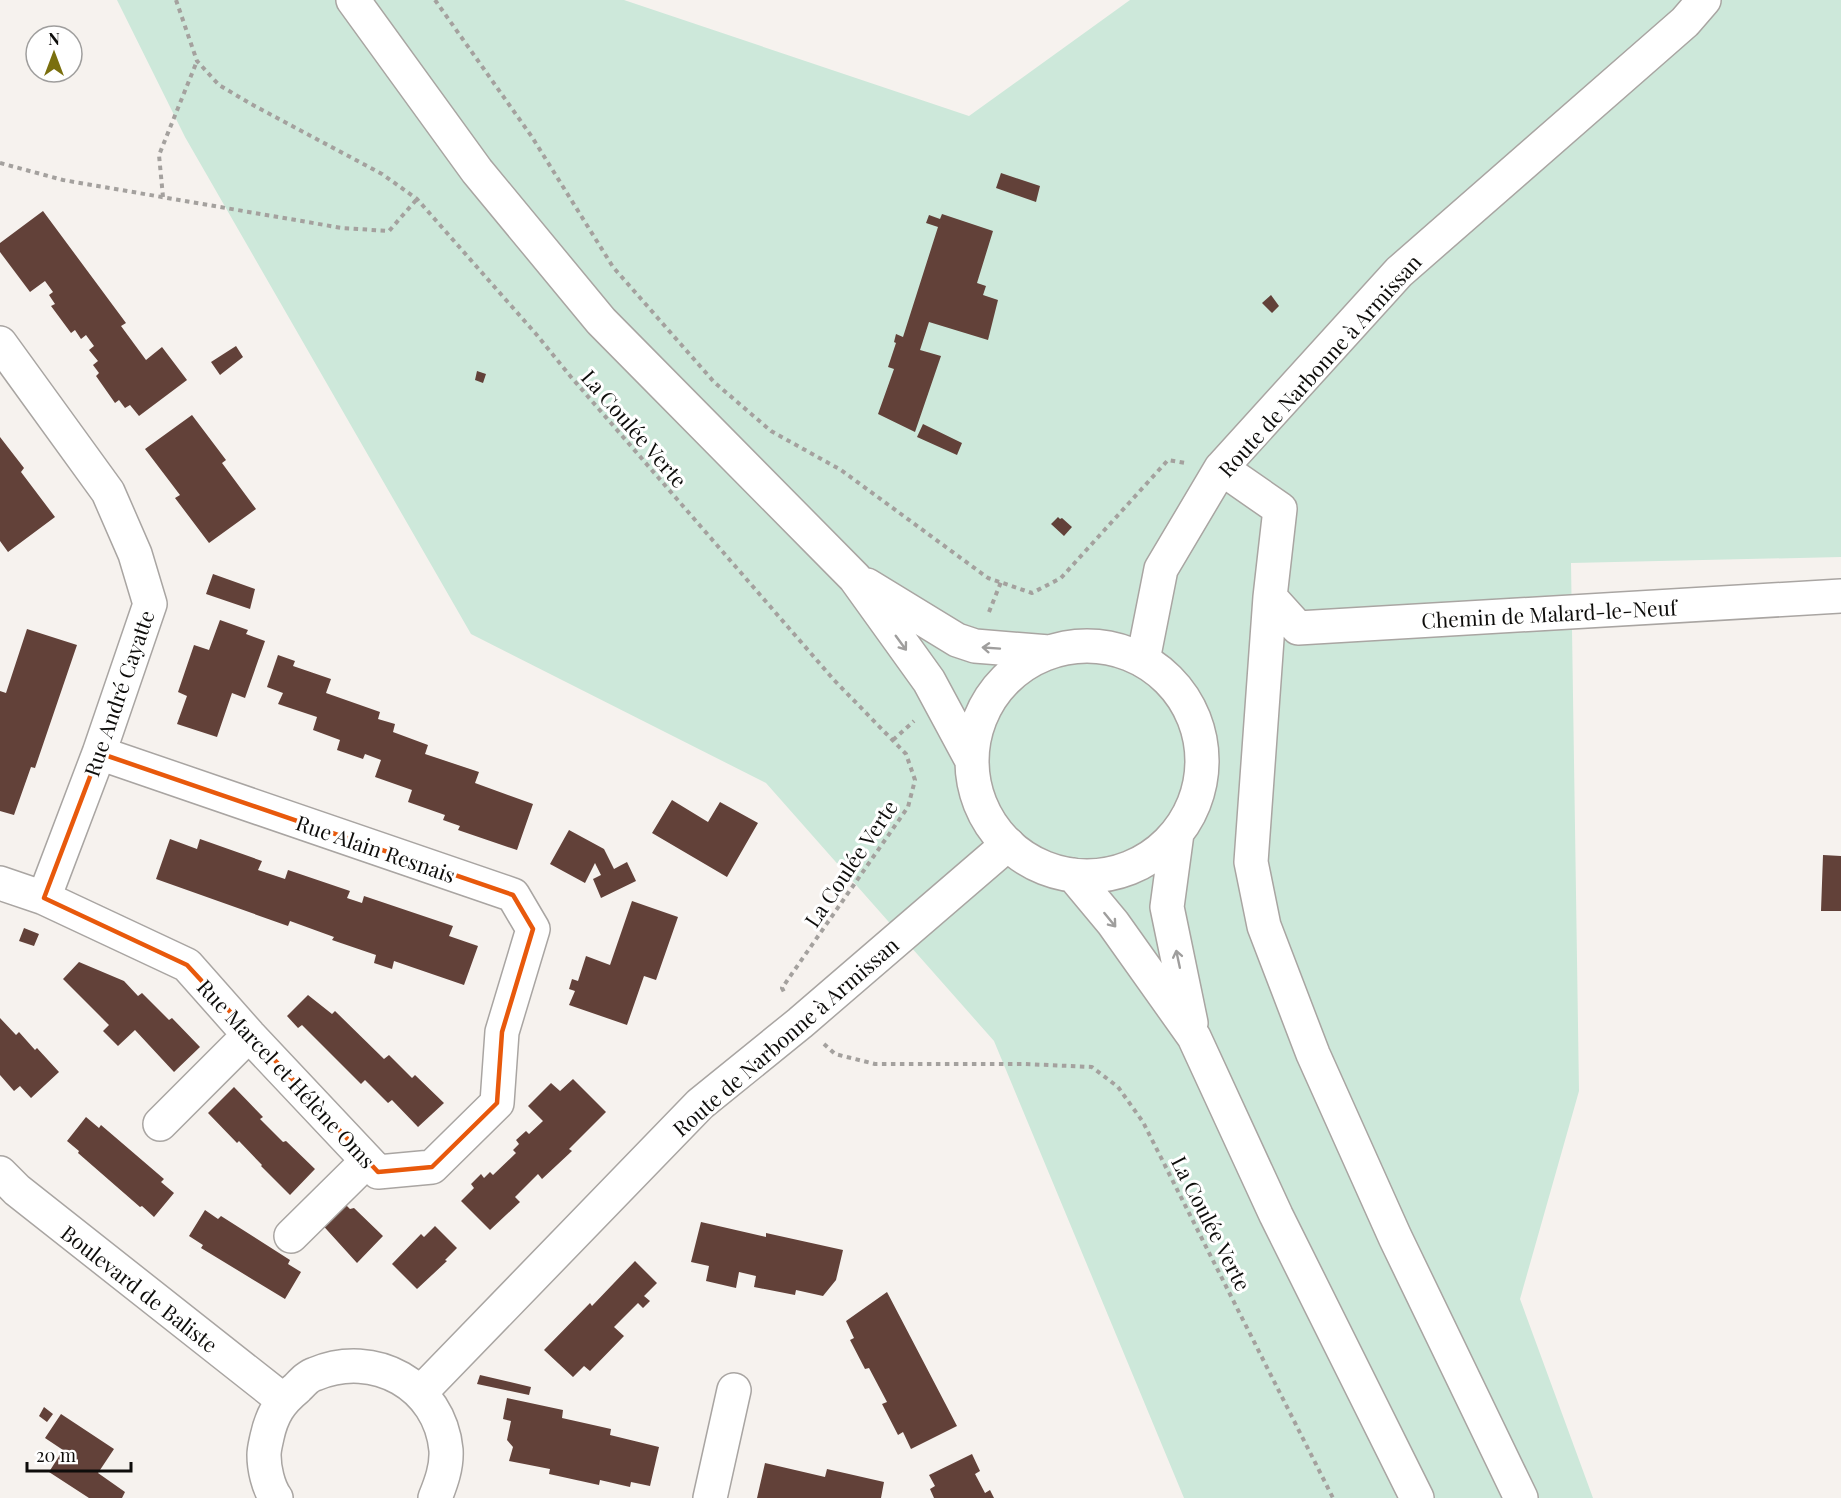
<svg xmlns="http://www.w3.org/2000/svg" width="1841" height="1498" viewBox="0 0 1841 1498" font-family="'Playfair Display',serif">
<style>
.green{fill:#cde8da}
.building{fill:#624139}
.lines{fill:none;stroke-linecap:round;stroke-linejoin:round}
.minor-casing{stroke:#a9a5a2;stroke-width:36}
.major-casing{stroke:#a9a5a2;stroke-width:36}
.path{stroke:#a4a19e;stroke-width:4;stroke-dasharray:4.5 4.5;stroke-linecap:butt}
.minor{stroke:#fff;stroke-width:33}
.major{stroke:#fff;stroke-width:33}
.oneway{stroke:#9f9e9d}
.marked{fill:none;stroke:#e8590c;stroke-width:4.5;stroke-linejoin:round}
.labels{text-anchor:middle;dominant-baseline:central;stroke-width:6;stroke-linejoin:round;paint-order:stroke}
.street-label{font-size:21px;fill:#0e0d0b;stroke:#fff}
</style>
<rect width="100%" height="100%" fill="#f6f2ee"/>
<!-- green -->
<path class="green" d="M117,0H624L969,116L1130,0H1841V557L1571,563L1579,1091L1520,1299L1593,1498H1184L994,1041L766,783L471,634L185,137Z"/>
<!-- building -->
<path class="building" d="M1001,173L1040,186L1036,202L996,188Z
M43,211L126,323L121,326L146,360L162,347L187,380L139,416L130,405L125,408L119,400L115,403L96,376L99,373L93,365L98,361L89,350L94,346L86,335L81,339L75,330L71,333L51,306L55,304L49,295L53,292L45,281L30,292L0,252V243Z
M942,214L993,231L977,283L986,286L983,295L998,300L988,340L929,322L920,350L941,356L915,432L878,414L894,369L888,367L896,343L894,342L896,334L903,337L938,227L926,223L929,215L940,219Z
M1271,295L1279,306L1272,313L1262,303Z
M236,346L243,357L220,375L211,362Z
M477,371L486,374L483,383L475,380Z
M192,415L226,460L222,463L256,509L209,543L175,498L180,495L145,449Z
M923,424L962,443L957,455L917,437Z
M0,437L24,468L21,472L55,517L8,552L0,541Z
M1058,517L1060,519L1062,518L1072,527L1064,536L1051,524Z
M213,574L255,589L250,609L206,594Z
M220,620L248,630L246,634L265,641L245,698L232,693L217,737L177,724L187,696L178,692L194,645L209,650Z
M27,629L77,645L35,768L31,767L14,815L0,811V691L6,693Z
M278,655L295,661L293,666L331,679L326,693L380,712L378,719L395,724L393,732L428,745L425,754L479,772L475,783L533,804L517,850L458,830L460,826L443,820L445,815L408,802L412,790L375,777L381,760L365,754L363,759L337,750L340,740L313,730L317,717L278,704L283,693L267,687Z
M672,800L708,822L720,802L758,823L727,877L652,833Z
M569,830L604,849L614,869L627,862L636,881L601,898L593,879L601,875L595,863L585,883L550,864Z
M170,839L197,849L200,839L262,861L258,870L285,879L288,870L350,891L347,898L362,903L364,896L453,926L449,936L478,946L464,985L394,961L392,969L374,963L376,955L332,940L334,937L290,921L288,926L156,879Z
M1823,855L1841,856V911H1821Z
M632,901L678,917L656,980L644,976L627,1025L569,1005L575,991L569,989L572,979L578,981L586,956L610,965Z
M24,928L39,934L34,946L19,941Z
M79,962L124,981L138,996L142,993L169,1020L172,1018L200,1047L174,1072L135,1030L118,1046L103,1031L109,1025L63,979Z
M308,995L332,1014L335,1011L384,1059L389,1055L412,1078L415,1075L444,1103L418,1127L392,1100L388,1103L365,1080L361,1084L302,1025L298,1028L287,1016Z
M0,1018L16,1035L19,1032L35,1050L37,1048L59,1072L31,1098L20,1086L14,1091L0,1075Z
M573,1079L606,1112L569,1149L572,1151L542,1179L538,1174L515,1197L520,1202L490,1230L461,1201L474,1188L471,1184L481,1174L484,1178L490,1172L493,1175L516,1153L513,1150L519,1144L516,1140L526,1131L529,1134L543,1121L528,1106L551,1083L560,1091Z
M234,1087L263,1117L260,1119L283,1142L286,1141L315,1169L290,1195L261,1166L262,1165L239,1141L237,1143L208,1113Z
M86,1117L99,1128L101,1125L164,1179L161,1182L174,1193L154,1217L142,1206L140,1207L78,1153L79,1151L67,1141Z
M339,1198L350,1209L354,1208L383,1236L357,1263L318,1220Z
M205,1210L218,1219L221,1216L290,1260L288,1264L301,1272L285,1299L201,1248L203,1245L189,1236Z
M701,1222L766,1237V1233L843,1250L836,1280L823,1296L796,1290L795,1295L754,1287L756,1276L739,1272L736,1288L706,1281L709,1266L691,1262Z
M435,1226L457,1248L445,1260L447,1261L417,1289L392,1264L421,1234L424,1237Z
M635,1261L657,1283L644,1296L650,1301L643,1308L638,1303L614,1327L624,1336L590,1371L584,1366L573,1377L544,1350L590,1303L592,1306Z
M887,1292L957,1426L911,1449L903,1432L898,1435L882,1404L887,1402L869,1368L865,1369L850,1340L854,1338L846,1321Z
M480,1375L531,1387L529,1395L477,1384Z
M507,1398L563,1410L562,1418L611,1429L610,1435L659,1447L650,1486L631,1482L630,1487L600,1480L599,1485L549,1474L550,1469L509,1461L513,1447L507,1440L511,1421L503,1419Z
M44,1407L53,1414L47,1422L39,1416Z
M61,1414L114,1449L98,1473L125,1492L122,1498H89L49,1472L63,1450L45,1438Z
M972,1454L980,1471L975,1474L985,1493L990,1490L994,1498H934L930,1489L935,1486L929,1475Z
M765,1463L825,1477L827,1469L884,1482L881,1498H757Z"/>
<g class="lines">
<defs>
<path id="minor" d="M0,343L108,492L135,554L150,604L99,753L44,898
M1221,468L1280,509L1270,597L1251,862L1264,926L1313,1054L1395,1237L1521,1498
M1270,597L1298,628L1841,596
M1143,660L1161,569L1221,468L1399,272L1685,22L1704,0
M0,883L44,898L187,965L249,1035L378,1172L432,1167L497,1103L502,1032L533,929L513,895L99,753
M160,1124L249,1035
M0,1173L17,1190L283,1400
M291,1236L367,1161
M421,1392L700,1104L800,1023L1008,844
M276,1498C268,1487 264,1468 264,1455C264,1449 266,1442 267,1437C272,1414 280,1402 297,1388C302,1383 308,1376 315,1374C374,1349 440,1385 446,1450C447,1467 441,1483 435,1498
M710,1498L734,1390"/>
<path id="major" d="M353,0L477,171L601,321L855,578L929,681L971,759
M867,585L957,640L975,646L1049,652
M972 761a115 115 0 1 1 230 0a115 115 0 1 1-230 0Z
M1177,833L1167,907L1191,1023
M1073,875L1113,923L1194,1037L1276,1215L1417,1498"/>
</defs>
<!-- minor casing -->
<use href="#minor" class="minor-casing"/>
<!-- major casing -->
<use href="#major" class="major-casing"/>
<!-- path -->
<path class="path" d="M176,0L197,61L219,85L251,104L382,174L417,199L536,334L571,377L834,680L906,754L915,780L908,807L782,988L784,992
M435,0L532,137L613,267L714,382L771,431L841,470L988,578L1032,593L1061,578L1168,460L1185,463
M0,163L63,180L342,228L389,231L417,199
M163,197L159,155L197,61
M989,612L1001,582
M893,740L914,721
M824,1044L835,1054L875,1064H1025L1092,1067L1118,1087L1143,1122L1333,1498"/>
<!-- minor -->
<use href="#minor" class="minor"/>
<!-- major -->
<use href="#major" class="major"/>
</g>
<!-- one-way arrows -->
<defs><path id="oneway-shaft" d="M-6 0H5M1.5-3L5.5 0L1.5 3" fill="none" stroke-width="1.6" stroke-linecap="round" stroke-linejoin="round" transform="scale(1.5)"/></defs>
<g class="oneway">
<use href="#oneway-shaft" transform="translate(901 643) rotate(54)"/>
<use href="#oneway-shaft" transform="translate(991 648) rotate(-176)"/>
<use href="#oneway-shaft" transform="translate(1110 920) rotate(51)"/>
<use href="#oneway-shaft" transform="translate(1178 959) rotate(-102)"/>
</g>
<!-- marked area -->
<path class="marked" d="M99,753L513,895L533,929L502,1032L497,1103L432,1167L378,1172L187,965L44,898Z"/>
<g class="labels">
<!-- street labels -->
<g class="street-label">
<text transform="translate(1319 365) rotate(-48)">Route de Narbonne à Armissan</text>
<text transform="translate(635 428) rotate(49)">La Coulée Verte</text>
<text transform="translate(1549 613) rotate(-3)">Chemin de Malard-le-Neuf</text>
<text transform="translate(118 693) rotate(-71)">Rue André Cayatte</text>
<text transform="translate(376 848) rotate(19)">Rue Alain Resnais</text>
<text transform="translate(850 863) rotate(-56)">La Coulée Verte</text>
<text transform="translate(785 1036) rotate(-41)">Route de Narbonne à Armissan</text>
<text transform="translate(287 1073) rotate(47)">Rue Marcel et Hélène Oms</text>
<text transform="translate(1212 1223) rotate(63)">La Coulée Verte</text>
<text transform="translate(140 1288) rotate(38)">Boulevard de Baliste</text>
</g>
</g>
<!-- north arrow -->
<g transform="translate(54 54)"><circle r="28" fill="#ffffff" stroke="#9f9e9d" stroke-width="1.5"/>
<path d="M0-4.5L10 22L0 15L-10 22Z" fill="#7a6f0e"/>
<text y="-9" font-size="16" font-weight="bold" text-anchor="middle" fill="#0e0d0b">N</text>
</g>
<!-- scale -->
<path d="M27 1462v9h104v-9" fill="none" stroke="#0e0d0b" stroke-width="3"/>
<text x="36" y="1462" font-size="18" fill="#0e0d0b" stroke="#ffffff" stroke-width="4.5" paint-order="stroke">20 m</text>
</svg>
